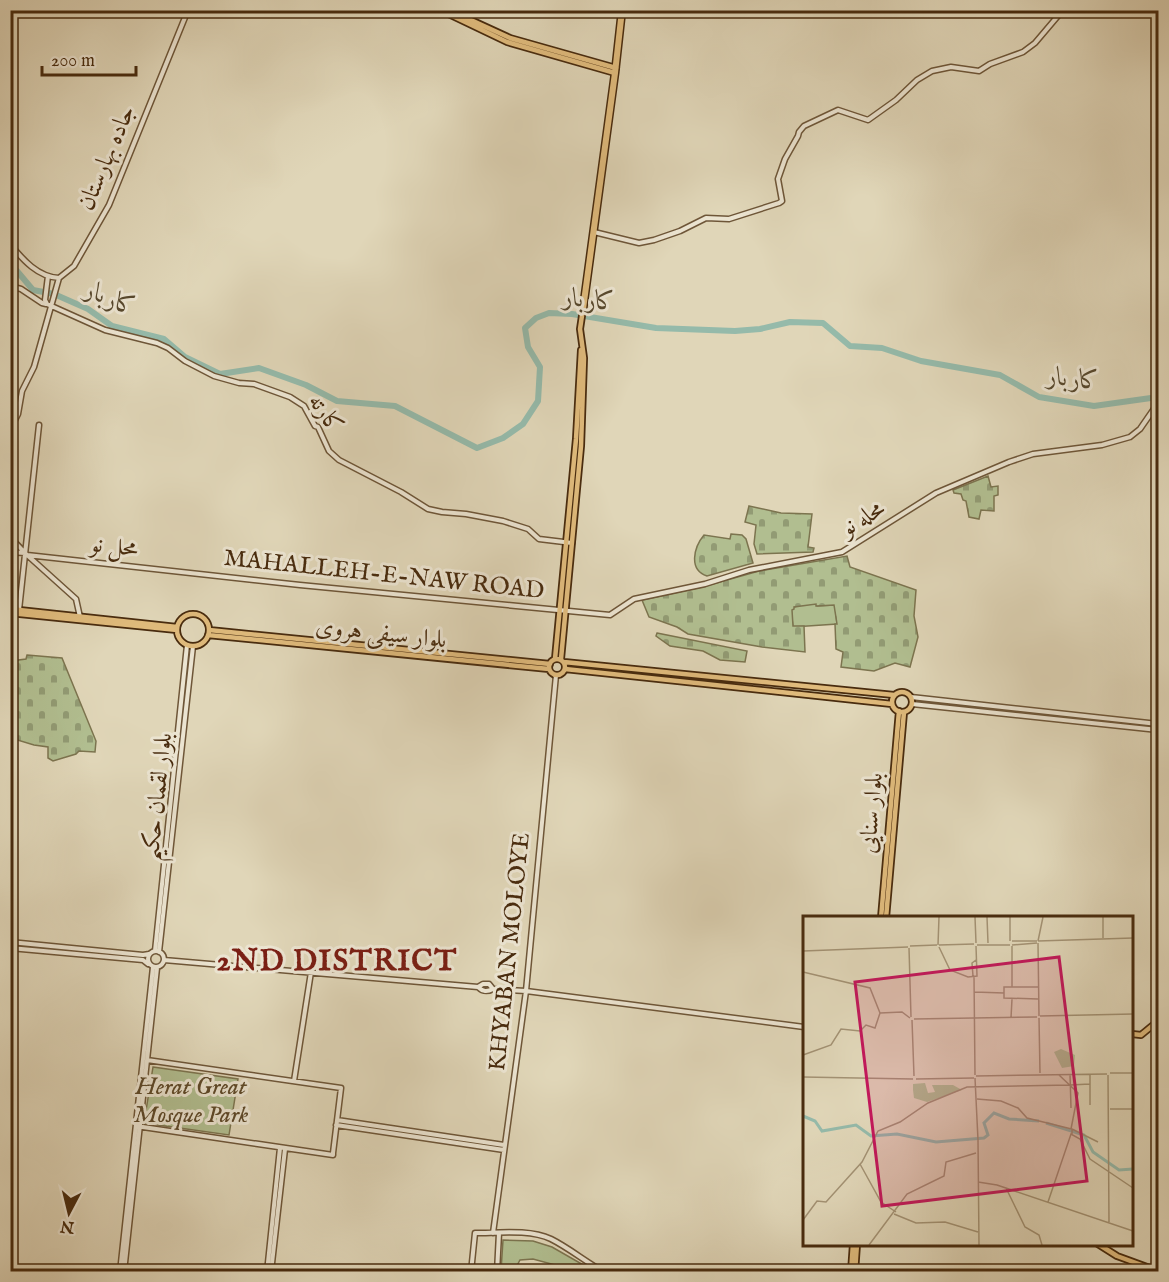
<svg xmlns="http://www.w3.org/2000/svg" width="1169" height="1282" viewBox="0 0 1169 1282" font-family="'IM FELL English',Amiri,serif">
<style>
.green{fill:#b1be90;stroke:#7c744f;stroke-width:1.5}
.cemetery{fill:url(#cemetery-stones);stroke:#7c744f;stroke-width:1.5}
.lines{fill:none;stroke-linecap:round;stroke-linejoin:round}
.river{stroke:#95baaa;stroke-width:6}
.minor-casing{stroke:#6e5638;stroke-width:7}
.major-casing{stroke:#482b0e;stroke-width:8}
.highway-casing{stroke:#482b0e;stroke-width:9}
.minor{stroke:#ebe4d1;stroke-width:4}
.major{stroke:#e0bb7c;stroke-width:4.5}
.highway{stroke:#e0bb7c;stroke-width:6}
.labels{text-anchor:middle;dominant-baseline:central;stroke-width:6;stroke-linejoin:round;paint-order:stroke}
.street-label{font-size:24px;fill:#482b0e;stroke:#ebe4d1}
.park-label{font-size:24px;font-style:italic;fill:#5d4828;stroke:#ebe4d1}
.water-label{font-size:26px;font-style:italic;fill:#57482d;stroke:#ebe4d1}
.district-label{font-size:30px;font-weight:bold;letter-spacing:1.5px;fill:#7a1f14;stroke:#ebe4d1}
.inset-river{fill:none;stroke:#95baaa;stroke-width:3}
.inset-road{fill:none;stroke:#a39274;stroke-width:1.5}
.view{fill:#c2185b;fill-opacity:0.15;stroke:#c2185b;stroke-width:3}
.inset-edge{fill:none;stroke:#482b0e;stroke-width:3}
</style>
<defs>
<pattern id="cemetery-stones" width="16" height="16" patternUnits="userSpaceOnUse" patternTransform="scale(1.5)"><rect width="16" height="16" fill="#b1be90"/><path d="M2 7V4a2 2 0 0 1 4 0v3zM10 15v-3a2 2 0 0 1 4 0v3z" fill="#929b74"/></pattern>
</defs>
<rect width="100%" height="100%" fill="#e0d6b8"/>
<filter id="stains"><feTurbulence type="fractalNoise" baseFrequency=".00333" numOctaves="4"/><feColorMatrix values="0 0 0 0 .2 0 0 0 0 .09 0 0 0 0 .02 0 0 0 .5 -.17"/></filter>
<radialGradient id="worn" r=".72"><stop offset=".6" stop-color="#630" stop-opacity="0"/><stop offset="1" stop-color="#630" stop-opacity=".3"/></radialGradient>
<!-- green -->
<path class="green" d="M804,604H816L817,606L835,605L837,624L793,627L791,609L794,607Z
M153,1067L238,1079L229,1135L144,1123Z
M503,1240L533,1241L552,1247L594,1271H577L533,1259L520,1260L514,1271H501Z"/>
<!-- cemetery -->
<path class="cemetery" d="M988,476L991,487L998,486V495L994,496V511L981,510L979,519L969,517L966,501L963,500L961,494L954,493L953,490Z
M749,506L781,513L812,514L808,547L814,548L813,552L757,554L754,544L756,525L745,522Z
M731,534L742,535L746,539L753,563L707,576C688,570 694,547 704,535L730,539Z
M847,556L850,567L916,590L914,616L918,637L910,667L895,663L874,671L841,667L843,652L836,649L835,624H837L834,605L816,606V604L794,607V609L792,610L793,626H804L805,652L762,647L688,634L677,627L649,617L642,600L702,587L759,571Z
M657,633L747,651L745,662L720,660L703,651L670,646L656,636Z
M27,655L62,658L96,741L95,752L79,751L76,754L53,761L48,758V747L34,745L14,739L13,734H10L11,661L26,659Z"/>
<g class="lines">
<!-- river -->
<path class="river" d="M10,269L17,271L33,290L54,294L88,309L112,326L164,339L185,357L220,374L259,368L306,385L337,401L395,406L477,448L503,438L523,424L538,401L540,367L528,347L525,328L536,318L549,313L572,314L656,328L735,331L760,329L790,322L823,323L850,346L882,348L921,361L1000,375L1039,397L1094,406L1158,397"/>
<defs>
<path id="minor" d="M594,232L639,243L654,240L680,231L706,218L729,219L779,203L782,201L778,179L785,159L798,136L799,132L804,126L838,110L868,120L896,100L917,80L932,71L951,67L979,71L990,64L1023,52L1035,43L1063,10
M10,244C23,260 38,277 59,278L74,266L109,205L188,10
M48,276L45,300L47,304L105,330L157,343L168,348L185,361L214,376L239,383L254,384L290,397L304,406L315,426L318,427L329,451L339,460L401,492L428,509L442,512L466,514L503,521L528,529L539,539L572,543
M10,286L21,289L42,303L46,304
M10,430L18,414L22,391L34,367L59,278
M10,537L26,554L76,599L80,617
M10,552L25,553
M27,555L300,585L610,615L634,599L705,584L749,570L842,552L936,493L1009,462L1033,454L1102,445L1130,437L1140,429L1158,403
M19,610L39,425
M911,697L1158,724
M912,704L1158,730
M10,942L143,955L149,954
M10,948L143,960L148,964
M148 959a8 8 0 1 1 16 0a8 8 0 1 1-16 0Z
M155,951L187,645
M159,952L193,646
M164,960L478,987C483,992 487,992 493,989L526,991L804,1027
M478,987L483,984H489L493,989
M294,1081L311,972
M337,1120L504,1145
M336,1125L504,1150
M136,1126L333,1155V1153L341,1088L147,1060
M493,1233L526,991L556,675
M120,1272L153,967
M124,1272L157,968
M267,1272L280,1148
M271,1272L285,1149
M471,1272L475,1233C498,1233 529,1229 551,1239C569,1248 586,1262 604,1272
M497,1272L499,1233"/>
<path id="major" d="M440,10L507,42L615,73
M449,10L510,38L616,68
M10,609L177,627
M10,613L177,630
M177 630a16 16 0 1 1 32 0a16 16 0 1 1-32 0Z
M209,630L550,664
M208,635L549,669
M555,659L576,439L581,350
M561,659L581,446L584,358L580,329L583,309
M549 667a8 8 0 1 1 16 0a8 8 0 1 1-16 0Z
M564,662L894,695
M565,669L892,704
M892 702a10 10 0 1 1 20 0a10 10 0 1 1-20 0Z
M881,918L899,711
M886,918L904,712
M1132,1034L1141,1035L1158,1021
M1098,1244L1117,1256L1158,1271
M851,1272L853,1244
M855,1272L857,1244"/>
<path id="highway" d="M583,309L615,73L622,10"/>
</defs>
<!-- minor casing -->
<use href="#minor" class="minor-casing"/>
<!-- major casing -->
<use href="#major" class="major-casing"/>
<!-- highway casing -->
<use href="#highway" class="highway-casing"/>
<!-- minor -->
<use href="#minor" class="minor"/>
<!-- major -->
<use href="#major" class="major"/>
<!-- highway -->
<use href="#highway" class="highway"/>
</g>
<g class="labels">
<!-- street labels -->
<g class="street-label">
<text transform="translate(107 158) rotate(-67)">جاده بهارستان</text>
<text transform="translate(325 414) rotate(55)">کارته</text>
<text transform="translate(863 519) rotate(-31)">محله نو</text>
<text transform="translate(114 547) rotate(6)">محل نو</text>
<text transform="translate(384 575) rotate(6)">MAHALLEH-E-NAW ROAD</text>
<text transform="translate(381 634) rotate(6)">بلوار سیفی هروی</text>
<text transform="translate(158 797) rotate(-84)">بلوار لقمان حکیم</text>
<text transform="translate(872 813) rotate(-85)">بلوار سنایی</text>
<text transform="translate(510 952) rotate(-84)">KHYABAN MOLOYE</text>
</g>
<!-- park labels -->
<g class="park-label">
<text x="191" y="1087">Herat Great<tspan x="191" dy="28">Mosque Park</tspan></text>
</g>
<!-- water labels -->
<g class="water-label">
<text transform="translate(111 299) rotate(24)">کاربار</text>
<text transform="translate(590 300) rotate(7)">کاربار</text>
<text transform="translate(1074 379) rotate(7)">کاربار</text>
</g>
<!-- district labels -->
<g class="district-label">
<text x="337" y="962">2ND DISTRICT</text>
</g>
</g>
<!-- overview -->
<g transform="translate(803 916)">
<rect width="330" height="330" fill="#e0d6b8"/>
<path d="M258,133L272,139L271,150L259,152L251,136ZM122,167L125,177L132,176L129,169H150L159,174L124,186L111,182L110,174V168Z" fill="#b1be90"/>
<path class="inset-river" d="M0,200L12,205L19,215L53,209L68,220L94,218L133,226L181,222L185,219L181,207L191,197L206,203L236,205M243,207L281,219L290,236L316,254L330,253"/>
<path class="inset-road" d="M172,1L173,27M184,1L185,27M207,1V25M300,1V22M209,25H234M235,25L240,1M235,25L330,22M235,27L236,100M135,29L136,1M136,29L171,28M174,29H207M209,29L234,27M107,30L134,29M209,30V71M136,31L147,54L165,61L174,60L173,30M106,32L108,101M0,35L105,31M0,56L67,72L77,97M170,60L169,47L173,44M171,60L172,159M171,76L201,77M235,83L201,82V71H236M77,97L99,96L107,102M237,100L330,98M208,102L209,83M236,102L237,157M111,103L234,101M109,104L111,160M0,139L28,129L38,113L57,115L63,109L72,112L77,97M307,157H330M267,158L268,192M287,158V189M239,159H234L304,158M256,159L275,177L268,213M305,159L306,306M173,160L234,159M0,161L110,163M172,162L175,224M113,163L171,162M267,169L287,168M174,183L198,185L215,192L224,202L269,213V218M307,193H330M269,213L295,226M175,224L176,329M57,248L78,286L93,296M175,266L194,269L330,315M203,272L222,311L236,319L239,329M245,286L268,218L277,223L287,243L330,272M91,298L113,307L142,306L175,316M0,304L14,285L23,286L59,246L75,215L97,206L125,187L164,171L267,169M66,329L104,278L141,260L143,246L173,237"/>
<path class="view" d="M256,41L284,265L79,290L52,66Z"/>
<rect width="330" height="330" class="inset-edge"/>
</g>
<!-- margin -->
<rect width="1169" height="1282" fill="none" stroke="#e0d6b8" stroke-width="36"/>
<rect x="12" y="12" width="1145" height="1258" fill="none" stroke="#482b0e" stroke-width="3"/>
<rect x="18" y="18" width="1133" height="1246" fill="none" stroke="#482b0e" stroke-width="1.5"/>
<!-- north arrow -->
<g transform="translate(69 1213) rotate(187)" stroke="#ebe4d1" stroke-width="4.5" paint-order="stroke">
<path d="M0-4.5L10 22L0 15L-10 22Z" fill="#482b0e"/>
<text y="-9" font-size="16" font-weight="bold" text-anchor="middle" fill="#482b0e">N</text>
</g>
<!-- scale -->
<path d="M42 66v9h94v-9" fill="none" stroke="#482b0e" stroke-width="3"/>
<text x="51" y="66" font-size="18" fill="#482b0e" stroke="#ebe4d1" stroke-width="4.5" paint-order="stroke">200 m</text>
<rect width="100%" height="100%" filter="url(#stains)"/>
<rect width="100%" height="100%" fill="url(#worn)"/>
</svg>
